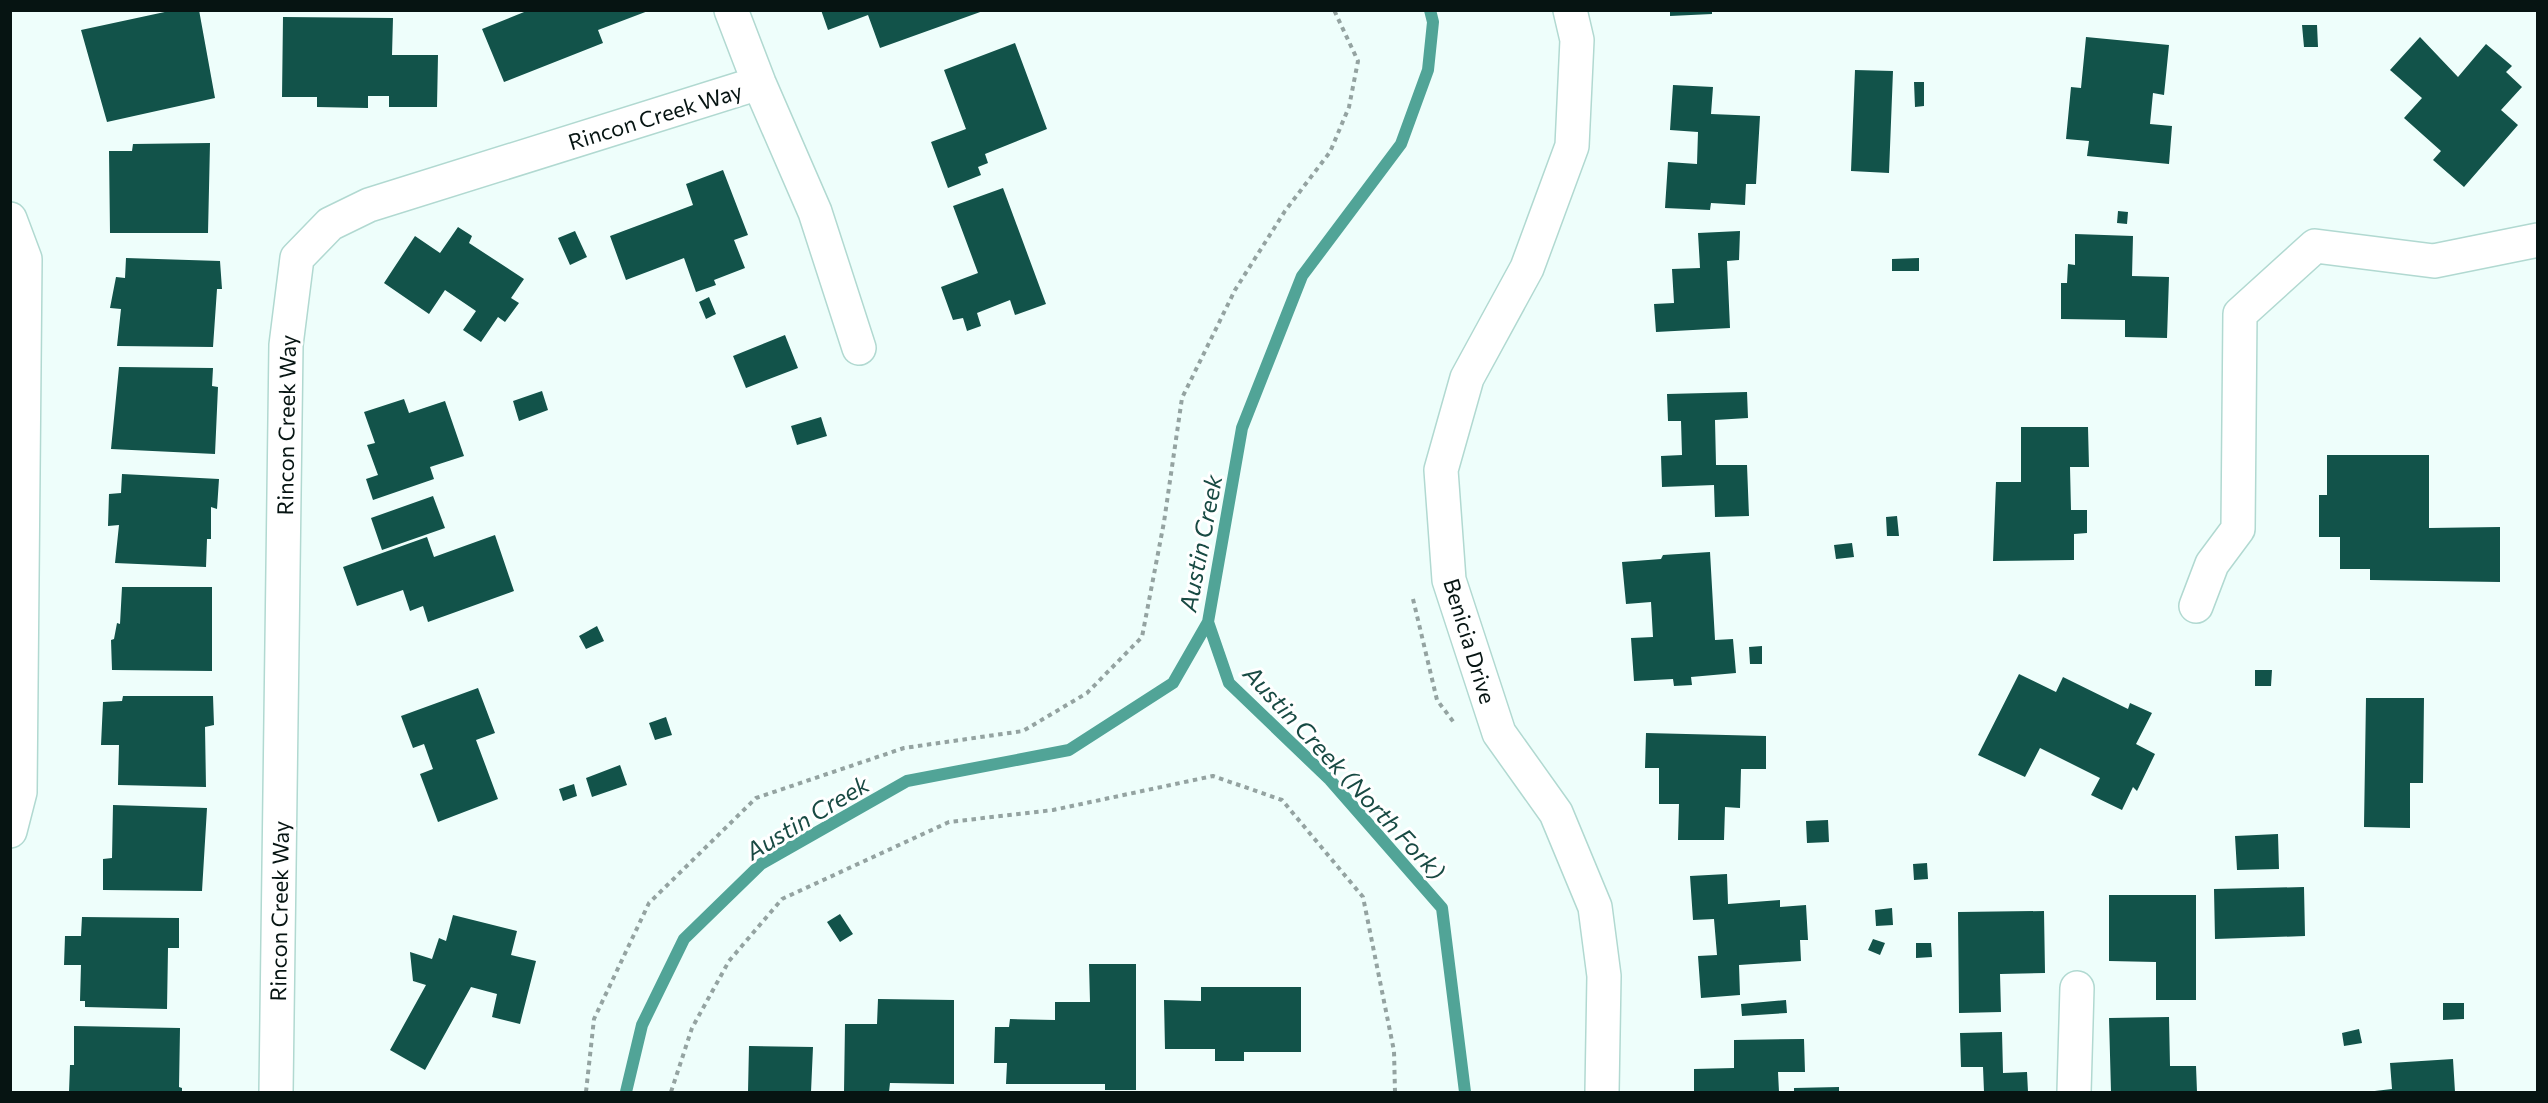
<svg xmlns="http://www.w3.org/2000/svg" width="2548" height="1103" viewBox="0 0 2548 1103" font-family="Commissioner,sans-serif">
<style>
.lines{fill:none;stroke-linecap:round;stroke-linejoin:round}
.stream{stroke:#51a497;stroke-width:12}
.building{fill:#12534a}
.minor-casing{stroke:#b1d9d1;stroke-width:36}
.path{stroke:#94a3a1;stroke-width:4;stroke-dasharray:4.5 4.5;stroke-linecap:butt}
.minor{stroke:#fff;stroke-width:33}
.labels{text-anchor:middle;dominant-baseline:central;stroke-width:6;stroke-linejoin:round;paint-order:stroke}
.street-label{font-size:22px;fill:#061412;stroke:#fff}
.water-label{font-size:24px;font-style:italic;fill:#184a43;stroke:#fff}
</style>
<rect width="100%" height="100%" fill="#eefefb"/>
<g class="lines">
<!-- stream -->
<path class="stream" d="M1208,622L1229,683L1330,780L1442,908L1465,1092
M626,1092L642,1025L684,939L761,864L907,781L1069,750L1173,683L1208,622L1242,428L1302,276L1401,144L1428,70L1433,22L1430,10"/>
</g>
<!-- building -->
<path class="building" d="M174,10H199L215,98L107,122L81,30Z
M529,10H648V11L598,30L603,43L504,82L482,29Z
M821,10H983V11L880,48L868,15L828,30Z
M1670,10H1712V14L1670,16Z
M283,17L393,18L392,55H438L437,107H389V96H368V108L317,107V97H282Z
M2302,25H2317L2318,47H2304Z
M2086,37L2169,45L2164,95L2153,93L2150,124L2172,126L2169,164L2087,156L2089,141L2066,139L2071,87L2081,88Z
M2420,37L2458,77L2486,44L2512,66L2506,72L2522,87L2501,110L2518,125L2464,187L2433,160L2441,151L2404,118L2422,98L2390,70Z
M1015,43L1047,129L985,154L988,163L978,167L981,175L948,188L931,142L966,129L944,70Z
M1855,70L1893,71L1889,173L1851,171Z
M1914,82H1924V106L1915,107Z
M1673,85L1713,87L1711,114L1760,116L1756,184H1746L1745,205L1711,203L1710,210L1665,208L1668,162L1697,164L1698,132L1670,130Z
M210,143L208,233H110L109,151H132L133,144Z
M723,170L748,235L734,240L745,268L714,280L716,285L696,292L684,258L626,280L610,236L693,205L686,184Z
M1003,188L1046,304L1015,315L1010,300L977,313L981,326L967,331L963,318L953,320L941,287L978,273L953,206Z
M2118,211L2128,212L2127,224L2117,223Z
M458,227L472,236L469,243L524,279L511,298L519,303L505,322L498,317L481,342L463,330L476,311L445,290L429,314L384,283L415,236L440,253Z
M575,231L587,257L570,265L558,238Z
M1740,231L1739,260L1727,261L1730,328L1656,332L1654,304L1674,303L1672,269L1700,268L1698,233Z
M2075,234L2133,236L2132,276L2169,277L2167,338L2125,337V320L2061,319V283H2067L2068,264L2075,265Z
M126,258L220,261L222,289H217L213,347L117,346L121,309L110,308L116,277L125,278Z
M1919,258V271H1892V259Z
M709,297L716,314L706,319L699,302Z
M785,335L798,368L746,388L733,356Z
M119,367L213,368L212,386L218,387L215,454L111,449Z
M542,391L548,410L519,421L513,401Z
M1747,392L1748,418L1715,420L1716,465H1747L1749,516L1715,517L1714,485L1662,487L1661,456L1682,455L1681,421H1668L1667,394Z
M404,399L409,413L445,401L464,456L430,467L434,479L373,500L366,479L378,475L367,445L375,443L364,412Z
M821,417L827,436L797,445L791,426Z
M2021,427H2088L2089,467H2070L2071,510H2087V533L2074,534V560L1993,561L1996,482H2021Z
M2327,455H2429V528L2500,527V582L2370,580V569H2340V537H2319V495H2327Z
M122,474L219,479L217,509L211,507V539H207L206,567L115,563L119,525L108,526L109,494L121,493Z
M433,496L445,528L382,550L371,518Z
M1897,516L1899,536H1887L1886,517Z
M495,535L514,591L428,622L423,606L410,611L403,590L357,606L343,567L427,537L434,557Z
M1852,543L1854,557L1836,559L1834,545Z
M1710,552L1715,640L1733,639L1736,673L1691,677L1692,685L1674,686L1673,679L1634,681L1631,638L1653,637L1651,602L1626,604L1622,562L1661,559L1663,555Z
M122,587H212V671L112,670L111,640L114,639L117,623L120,624Z
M597,626L604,641L586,649L579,636Z
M1762,646V664H1750L1749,647Z
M2255,670H2272L2271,686H2255Z
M2019,674L2056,692L2063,677L2128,709L2130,703L2152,713L2136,744L2155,754L2137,791L2133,787L2122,810L2091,795L2100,778L2040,748L2025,777L1978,755Z
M478,688L495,733L476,740L498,799L438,822L420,774L433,769L424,744L413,748L401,716Z
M123,696H213L214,725L205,727L206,787L118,785L119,745H101L103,702L122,701Z
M2366,698H2424L2423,783H2410V828L2364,827Z
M666,717L672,735L655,740L649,723Z
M1646,733L1766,736V769H1741L1740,808L1725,807L1724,840H1678L1679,804H1659V768H1645Z
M620,765L627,785L592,797L586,778Z
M574,784L577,796L563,801L559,789Z
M113,805L207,808L202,891L103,890V859L112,858Z
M1828,820L1829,842L1807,843L1806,821Z
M2278,834L2279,869L2237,870L2235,836Z
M1927,863L1928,879L1914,880L1913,864Z
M1727,874L1728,904L1780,900V907L1806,905L1808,940H1800L1801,961L1739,965L1740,995L1701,998L1698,956L1717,955L1714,919L1693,920L1690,876Z
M2304,887L2305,936L2215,939L2214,889Z
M2109,895H2196V1000H2156V962L2109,961Z
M1892,908L1893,925L1876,926L1875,910Z
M2044,911L2045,973L2000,974L2001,1012L1959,1013L1958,912Z
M840,914L853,934L840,942L827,922Z
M453,915L517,931L511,955L536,961L520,1024L492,1017L497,994L471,987L425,1070L390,1050L426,985L413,981L410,952L432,959L439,938L446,941Z
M82,917L179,918V948H168L167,1009L85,1007V1001H80L81,965H64L65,936H81Z
M1873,939L1885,943L1880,955L1868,950Z
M1916,943H1931L1932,957L1916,958Z
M1089,964H1136V1090H1105V1084H1006L1007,1063H994L995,1027H1009L1010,1019L1055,1020V1002H1090Z
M1201,987H1301V1052H1244V1061H1215V1049H1165L1164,1000L1201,1001Z
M878,999L954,1000V1084L890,1083L889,1092H844L845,1024H877Z
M1786,1000L1787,1013L1742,1016L1741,1004Z
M2443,1003H2464V1019L2443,1020Z
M2169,1017L2170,1066H2196L2197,1092H2111L2109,1018Z
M74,1026L180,1028L179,1087L182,1088V1092H69L70,1065H74Z
M2359,1029L2362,1043L2344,1046L2342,1033Z
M2002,1032L2003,1073L2027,1072L2028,1092H1984L1983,1067H1961L1960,1033Z
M1804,1039L1805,1072H1778L1779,1092H1694V1069L1734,1068V1040Z
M749,1046L813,1047L811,1092H748Z
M2453,1059L2455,1092H2366L2392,1089L2390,1063Z
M1839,1087V1092H1794V1088Z"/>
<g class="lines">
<defs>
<path id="minor" d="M731,10L759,83L815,212L859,348
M1570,10L1577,40L1572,146L1527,268L1467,378L1441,470L1449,580L1499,733L1556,813L1595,907L1604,976L1602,1092
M10,219L25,259L20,792L10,831
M2196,606L2212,564L2238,529L2240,314L2315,246L2434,261L2538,240
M276,1092L286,345L297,258L330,224L369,205L759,83
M2074,1092L2077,988"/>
</defs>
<!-- minor casing -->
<use href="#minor" class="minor-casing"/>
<!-- path -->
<path class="path" d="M1413,599L1437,700L1455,724
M586,1092L594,1019L649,903L756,798L904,748L1023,731L1087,693L1142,637L1164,522L1182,398L1235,290L1285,211L1330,152L1349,107L1358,61L1334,10
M671,1092L692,1028L729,961L782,899L949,822L1053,810L1213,776L1282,800L1363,897L1394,1051L1395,1092"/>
<!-- minor -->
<use href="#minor" class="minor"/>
</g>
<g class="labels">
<!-- street labels -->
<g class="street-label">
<text transform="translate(655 116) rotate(-17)">Rincon Creek Way</text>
<text transform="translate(286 425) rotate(-89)">Rincon Creek Way</text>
<text transform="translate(1470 641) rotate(73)">Benicia Drive</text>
<text transform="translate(279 911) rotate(-89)">Rincon Creek Way</text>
</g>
<!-- water labels -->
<g class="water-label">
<text transform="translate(1200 543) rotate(-79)">Austin Creek</text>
<text transform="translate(1345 772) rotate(47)">Austin Creek (North Fork)</text>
<text transform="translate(807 817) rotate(-31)">Austin Creek</text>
</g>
</g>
<!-- border -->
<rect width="2548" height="1103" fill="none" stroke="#061412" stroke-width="24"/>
</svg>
